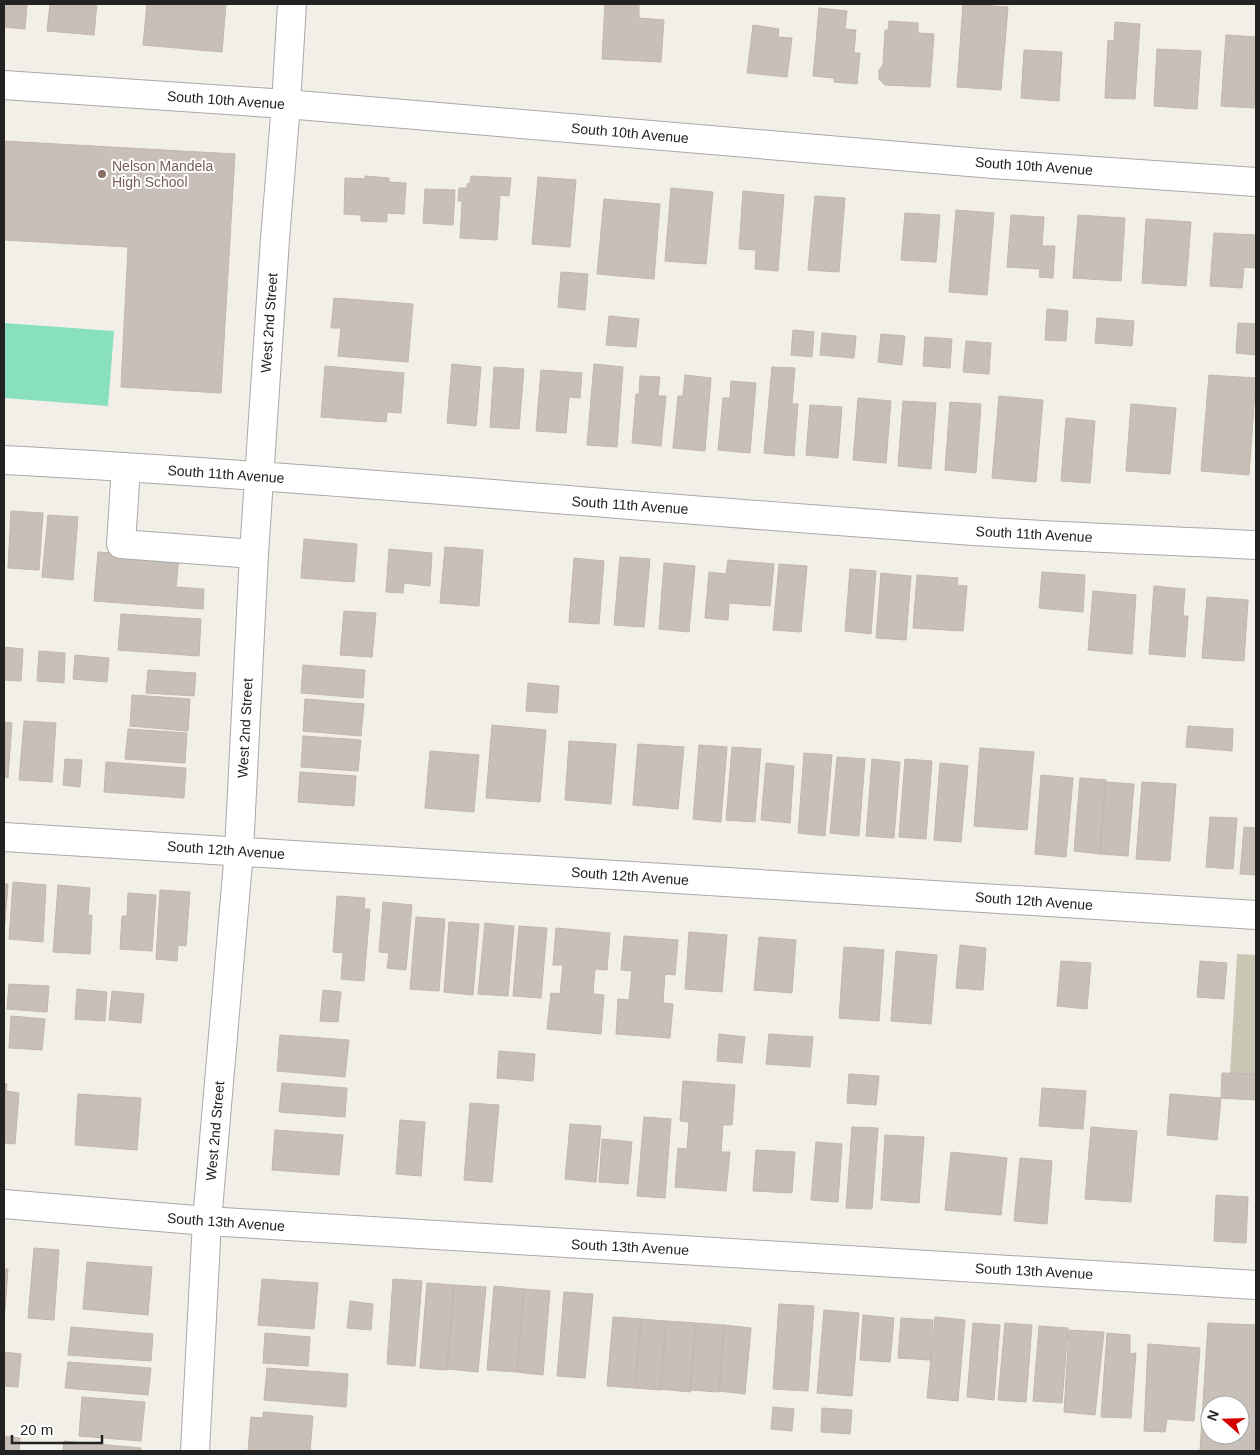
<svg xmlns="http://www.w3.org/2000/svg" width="1260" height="1455" viewBox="0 0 1260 1455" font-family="Arial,sans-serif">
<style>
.construction{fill:#c7c7b4}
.pitch{fill:#88e0be}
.building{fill:#c7bfb8;stroke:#c4b6ab;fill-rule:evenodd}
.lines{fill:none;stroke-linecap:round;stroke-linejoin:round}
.minor-casing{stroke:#a9a9a9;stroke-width:30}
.minor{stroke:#fff;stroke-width:28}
.education-dot{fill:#8d6e63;stroke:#fff;stroke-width:2}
.labels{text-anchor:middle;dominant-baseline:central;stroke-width:4;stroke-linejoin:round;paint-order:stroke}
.street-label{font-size:14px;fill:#222;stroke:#fff}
.education-label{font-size:14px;fill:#785e54;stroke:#fff;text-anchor:start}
</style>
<rect width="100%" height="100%" fill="#f2efe9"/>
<!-- construction -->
<path class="construction" d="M1237,954L1256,955V1074L1230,1073Z"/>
<!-- pitch -->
<path class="pitch" d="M4,323L114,331L108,406L4,398Z"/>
<!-- building -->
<path class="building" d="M4,4H27L25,29L4,27Z
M50,4H97L94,35L47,31Z
M147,4H226L222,52L143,45Z
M605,4H639V18L664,20L661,62L602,59Z
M963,4L1008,7L1001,90L957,87Z
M819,8L847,11L845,29L856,30L854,53H860L857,84L834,82V78L813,76Z
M889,21L918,23V33L934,34L930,87L885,85L879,79V70L883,65L885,30H888Z
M1115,22L1140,24L1135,99L1105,98L1108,40L1114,41Z
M753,25L779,29L778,37L792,38L787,77L747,73Z
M1226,35L1256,37V72L1254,108L1221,106Z
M1157,49L1201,51L1197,109L1154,106Z
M1024,50L1062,52L1059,101L1021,98Z
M4,141L235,154L221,393L121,387L128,247L4,240Z
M365,176L389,178V182L406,183L404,214L387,213V222L361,221V215L344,214L345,178L365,179Z
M471,176L511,178L509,196L500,195L497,240L460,238L462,201H458L459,188H467V184L470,183Z
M538,177L576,180L570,247L532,244Z
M671,188L713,192L706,264L665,261Z
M425,189L455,190L453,225L423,223Z
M743,191L784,195L778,271L755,269L756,250L739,249Z
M815,196L845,198L839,272L808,270Z
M604,199L660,204L654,279L597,274Z
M956,210L994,213L987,295L949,292Z
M905,213L940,215L936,262L901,260Z
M1011,215L1044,217L1042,246H1055L1053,278L1039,277L1040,269L1007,267Z
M1078,215L1125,218L1121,281L1073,278Z
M1146,219L1191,222L1186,286L1142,283Z
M1214,233L1256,235V268L1244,267L1242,288L1210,286Z
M561,272L588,274L585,310L558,307Z
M334,298L413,304L408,362L338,356L341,328H331Z
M1047,309L1068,311L1066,341L1045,340Z
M609,316L639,319L636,347L606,345Z
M1097,318L1134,321L1132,346L1095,343Z
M1238,323L1256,324V355L1236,353Z
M793,330L814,332L812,357L791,355Z
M822,333L856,336L854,358L820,355Z
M881,334L905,336L902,365L878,362Z
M925,337L952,339L950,368L923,366Z
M966,341L991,343L989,374L963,372Z
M452,364L481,367L476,426L447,423Z
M594,364L623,367L617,447L587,445Z
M325,366L404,373L401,413L387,412L386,422L321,417Z
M494,367L524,369L519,429L490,427Z
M772,367L795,368L792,404H798L794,456L764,453Z
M541,370L582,373L580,398L569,397L566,433L536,431Z
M685,375L711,378L705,451L673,448L678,396H683Z
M1209,375L1256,378L1249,475L1201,471Z
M640,376L660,377L658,396H666L661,446L632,443L636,394H639Z
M731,381L756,383L750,453L718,450L723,398H730Z
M999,396L1043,400L1036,482L992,478Z
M858,398L891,401L886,463L853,460Z
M903,401L936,403L931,469L898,466Z
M950,402L981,404L976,473L945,470Z
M1131,404L1176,408L1170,474L1126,471Z
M810,405L842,407L838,458L806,455Z
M1066,418L1095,421L1090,483L1061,481Z
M11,511L43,513L39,570L8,568Z
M48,515L78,517L73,580L42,577Z
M304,539L357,544L354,582L301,578Z
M445,547L483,550L479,606L440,603Z
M389,549L432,553L430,586L404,583L403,593L386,592Z
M98,552L179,557L176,587L204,589L203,609L94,601Z
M620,557L650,559L644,627L614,625Z
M574,558L604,561L599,624L569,622Z
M728,560L774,564L770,606L729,603L728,620L705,618L709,572L726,574Z
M664,563L695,566L689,632L659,629Z
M779,564L807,566L801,632L773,630Z
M850,569L876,571L871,634L845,631Z
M1042,572L1085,575L1083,612L1039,608Z
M881,573L911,576L906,640L876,638Z
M917,575L958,578L957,585L967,586L963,631L913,628Z
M1154,586L1185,589L1183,616H1188L1185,657L1149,654Z
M1093,591L1136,595L1132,654L1088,650Z
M1207,597L1248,600L1244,661L1202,658Z
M344,611L376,613L372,657L340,655Z
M121,614L201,619L199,656L118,650Z
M4,647L23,649L21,681L4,680Z
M39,651L65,653L64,683L37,681Z
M75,655L109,658L107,682L73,679Z
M303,665L365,670L363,698L301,693Z
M148,670L196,673L194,696L146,693Z
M528,683L559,686L557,713L526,711Z
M132,695L190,699L188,731L130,726Z
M305,699L364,704L361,736L303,731Z
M24,721L56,723L52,782L19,780Z
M4,722L12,723L8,778L4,777Z
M492,725L546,730L540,802L486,798Z
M1188,726L1233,729L1232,751L1186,747Z
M128,729L187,733L185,763L125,759Z
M303,736L361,740L358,771L301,767Z
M569,741L616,744L611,804L565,800Z
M638,744L684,747L678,809L633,805Z
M699,745L727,747L721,822L693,819Z
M732,747L761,749L755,822L726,820Z
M980,748L1034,752L1027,830L974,826Z
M430,751L479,755L474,812L425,808Z
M804,753L832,755L825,836L798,833Z
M837,757L865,759L859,836L830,833Z
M65,759L82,760L80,787L63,785Z
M872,759L900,762L894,838L866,836Z
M905,759L932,761L926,839L899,837Z
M106,762L186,768L184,798L104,792Z
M766,763L794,766L790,823L761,820Z
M940,763L968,766L961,842L934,840Z
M300,772L356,776L354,806L298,802Z
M1041,775L1073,778L1066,857L1035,854Z
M1080,778L1106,780L1100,854L1074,851Z
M1105,782L1134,784L1128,856L1100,854Z
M1142,782L1176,784L1170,861L1136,859Z
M1210,817L1237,818L1233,869L1206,867Z
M1244,827L1256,828V875L1240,874Z
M13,882L46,885L43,942L9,939Z
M4,884H8L4,935Z
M58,885L90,888L88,915H92L90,954L53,952Z
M160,890L190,892L186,946L178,945L177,961L156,959Z
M128,893L156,895L152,951L120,949L122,916H127Z
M337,896L365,898L364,909H370L364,981L341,979L343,953L333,952Z
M383,902L412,905L406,970L387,968L389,953L379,952Z
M416,917L445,919L439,991L410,989Z
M449,922L479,924L473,995L444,992Z
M485,923L514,926L508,996L478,994Z
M519,926L547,928L541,998L513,996Z
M556,928L610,933L607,970L595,969L593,994L604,995L601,1034L547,1029L551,993L560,994L563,965H553Z
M689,932L727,935L722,992L685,989Z
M624,936L678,940L675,975L665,974L663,1003L673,1004L670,1038L616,1034L618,999L629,1000L632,971L621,970Z
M759,937L796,940L792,993L754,990Z
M960,945L986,948L983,990L956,988Z
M844,947L884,950L879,1021L839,1018Z
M896,951L937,955L931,1024L891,1021Z
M1061,961L1091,963L1087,1009L1057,1006Z
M1200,961L1227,963L1224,999L1197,997Z
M9,984L49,986L47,1012L7,1009Z
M77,989L107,992L105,1021L75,1019Z
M323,990L341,992L338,1022L320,1021Z
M112,991L144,994L141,1023L109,1020Z
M11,1016L45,1019L42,1050L9,1048Z
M719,1034L745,1037L742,1063L717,1061Z
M769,1034L813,1037L810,1067L766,1064Z
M280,1035L349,1040L345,1077L277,1071Z
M499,1051L535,1054L533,1081L497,1078Z
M1222,1073L1256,1074V1100L1221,1098Z
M849,1074L879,1076L876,1105L847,1103Z
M683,1081L735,1085L732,1125H723L721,1152H730L726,1191L675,1187L678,1148L687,1149L689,1122L680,1121Z
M4,1083L7,1084L6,1091L19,1093L15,1144L4,1143Z
M282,1083L347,1088L345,1117L279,1112Z
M1042,1088L1086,1091L1083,1129L1039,1126Z
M78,1094L141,1098L137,1150L75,1145Z
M1170,1094L1221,1098L1217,1140L1167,1135Z
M470,1103L499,1105L492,1182L464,1180Z
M644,1117L671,1119L665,1198L637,1196Z
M400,1120L425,1122L421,1176L396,1174Z
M570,1124L601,1126L596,1182L565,1179Z
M852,1127L878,1128L872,1209L846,1208Z
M1091,1127L1137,1131L1131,1202L1085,1199Z
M275,1130L343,1135L339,1175L272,1170Z
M885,1135L924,1137L919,1203L881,1200Z
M602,1139L632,1142L628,1184L599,1182Z
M816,1142L842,1144L838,1202L811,1200Z
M756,1150L795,1152L792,1193L753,1191Z
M951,1152L1007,1158L1001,1215L945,1210Z
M1020,1158L1052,1161L1047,1224L1014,1221Z
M1216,1195L1248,1197L1246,1243L1214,1241Z
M34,1248L59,1250L54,1320L28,1318Z
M87,1262L152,1267L148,1315L83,1309Z
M4,1269H8L4,1323Z
M262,1279L318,1283L314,1329L258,1325Z
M393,1279L422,1281L415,1366L387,1364Z
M427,1283L454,1285L447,1370L420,1368Z
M454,1285L486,1287L478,1372L447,1369Z
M494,1286L524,1289L517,1372L487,1370Z
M524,1289L550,1291L543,1375L517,1372Z
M564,1292L593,1294L585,1378L557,1376Z
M350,1301L373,1304L371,1330L347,1328Z
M779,1304L814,1306L808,1391L773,1389Z
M824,1310L859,1313L852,1396L817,1393Z
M863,1315L894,1318L890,1362L860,1360Z
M613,1317L641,1319L635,1388L607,1386Z
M935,1317L965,1320L958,1401L927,1398Z
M901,1318L933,1320L930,1360L898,1358Z
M641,1319L666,1321L661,1390L635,1388Z
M666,1321L696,1323L690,1392L660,1389Z
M696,1323L724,1325L719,1392L690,1390Z
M973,1323L1000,1325L994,1400L967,1397Z
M1005,1323L1032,1325L1026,1402L998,1400Z
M1208,1323L1256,1325V1451H1200ZM1210,1405H1240V1435H1210Z
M724,1325L751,1328L745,1394L719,1391Z
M1039,1326L1068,1328L1062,1403L1033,1401Z
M71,1327L153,1334L151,1361L68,1355Z
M1069,1330L1104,1332L1095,1415L1064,1412Z
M265,1333L310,1337L308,1366L263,1363Z
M1107,1333L1130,1335V1354L1136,1353L1131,1418L1101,1417Z
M1148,1344L1200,1348L1194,1421L1167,1419L1165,1432L1144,1431Z
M4,1352L21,1354L18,1387L4,1386Z
M68,1362L151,1368L148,1395L65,1388Z
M267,1368L348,1374L346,1407L264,1400Z
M82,1397L145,1402L141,1441L79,1436Z
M773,1407L794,1409L792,1431L771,1429Z
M822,1408L852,1410L850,1434L821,1432Z
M263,1412L313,1416L310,1451H248L251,1417L263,1418Z
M4,1436L20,1438L19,1451H4Z
M64,1441L141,1448V1451H63Z"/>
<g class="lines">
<defs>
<path id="minor" d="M4,85L286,104L993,164L1256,182
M4,460C323,477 641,508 960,530C1059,537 1158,540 1256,545
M126,467L121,544L254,554
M4,837L1256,915
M4,1204L207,1221L1256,1285
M195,1451L207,1221L239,851L254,554L275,239L286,104L292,4"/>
</defs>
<!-- minor casing -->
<use href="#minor" class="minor-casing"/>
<!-- minor -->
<use href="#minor" class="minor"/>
</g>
<!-- markers -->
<circle class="education-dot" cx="102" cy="174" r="5"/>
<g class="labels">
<!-- street labels -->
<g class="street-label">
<text transform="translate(226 100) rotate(4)">South 10th Avenue</text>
<text transform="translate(630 133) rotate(5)">South 10th Avenue</text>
<text transform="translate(1034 166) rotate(4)">South 10th Avenue</text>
<text transform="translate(269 323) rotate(-86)">West 2nd Street</text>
<text transform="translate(226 474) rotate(4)">South 11th Avenue</text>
<text transform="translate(630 505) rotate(4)">South 11th Avenue</text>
<text transform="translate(1034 534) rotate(3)">South 11th Avenue</text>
<text transform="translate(245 728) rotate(-87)">West 2nd Street</text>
<text transform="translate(226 850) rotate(4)">South 12th Avenue</text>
<text transform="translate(630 876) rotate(4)">South 12th Avenue</text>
<text transform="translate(1034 901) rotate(4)">South 12th Avenue</text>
<text transform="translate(215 1131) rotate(-85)">West 2nd Street</text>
<text transform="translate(226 1222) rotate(4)">South 13th Avenue</text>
<text transform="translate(630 1247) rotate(3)">South 13th Avenue</text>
<text transform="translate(1034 1271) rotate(3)">South 13th Avenue</text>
</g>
<!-- education labels -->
<g class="education-label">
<text x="112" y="166">Nelson Mandela<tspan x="112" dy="16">High School</tspan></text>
</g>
</g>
<!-- border -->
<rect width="1260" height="1455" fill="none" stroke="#222222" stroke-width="10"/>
<!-- north arrow -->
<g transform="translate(1225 1420) rotate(290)"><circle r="24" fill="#ffffff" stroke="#a7a7a7"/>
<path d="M0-4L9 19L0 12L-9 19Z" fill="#d40000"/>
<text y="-8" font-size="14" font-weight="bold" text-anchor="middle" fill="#222222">N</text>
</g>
<!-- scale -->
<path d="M12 1435v8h90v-8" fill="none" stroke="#222222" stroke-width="2.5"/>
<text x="20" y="1435" font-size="15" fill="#222222" stroke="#ffffff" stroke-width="4" paint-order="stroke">20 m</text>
</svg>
